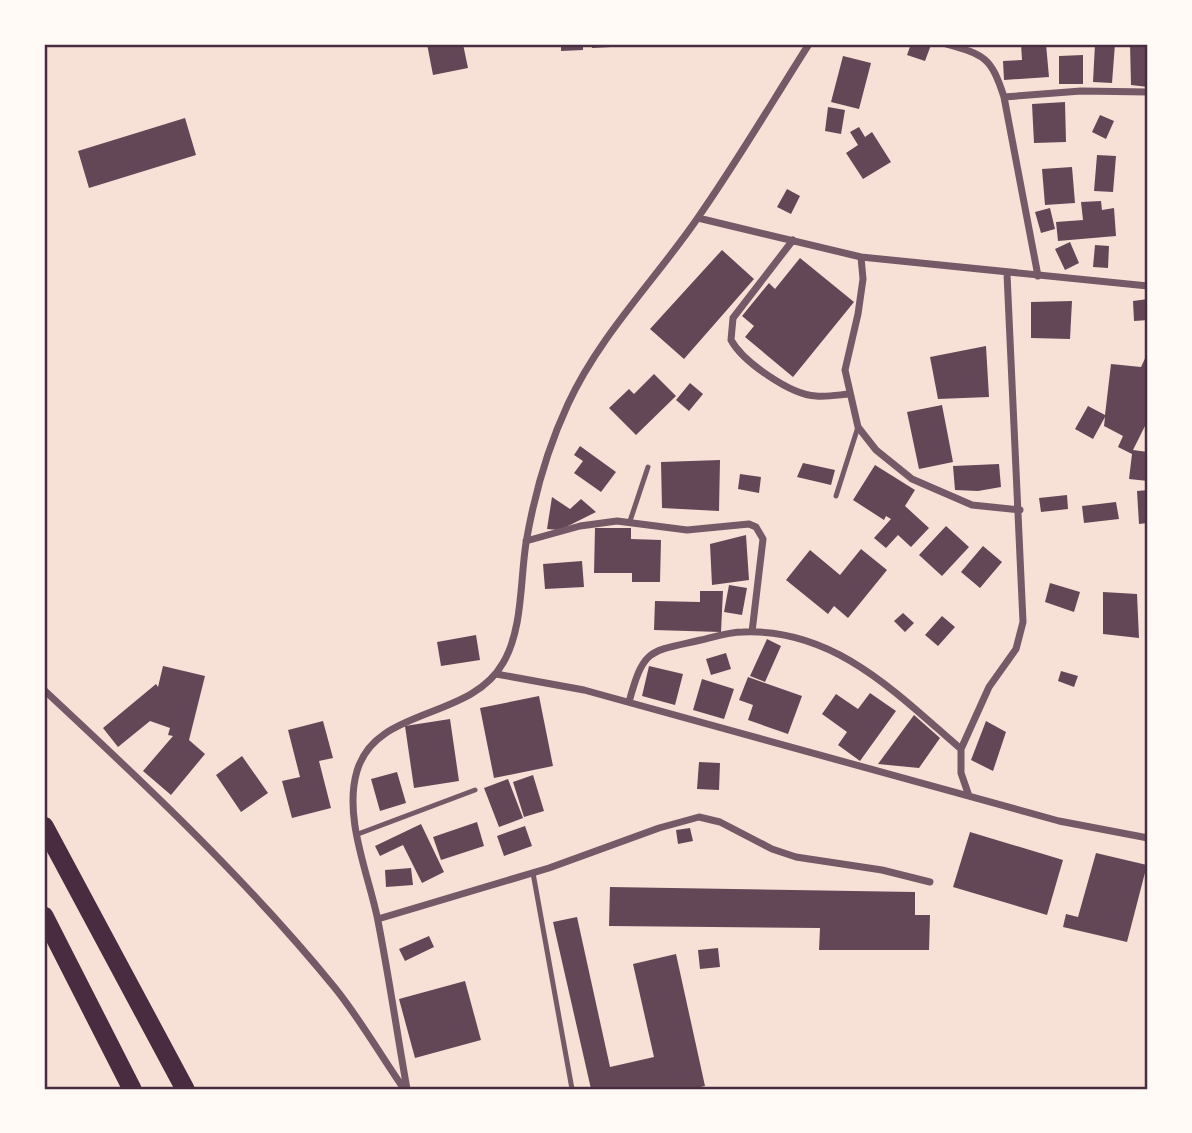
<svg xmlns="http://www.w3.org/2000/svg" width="1192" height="1133" viewBox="0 0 1192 1133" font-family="'IBM Plex Sans',sans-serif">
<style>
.building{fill:#644757}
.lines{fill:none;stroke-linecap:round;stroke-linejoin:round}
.service{stroke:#755966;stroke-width:5}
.minor{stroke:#755966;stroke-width:7}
.trunk{stroke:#4a2c40;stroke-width:19}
.neatline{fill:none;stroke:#4a2c40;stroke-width:2.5}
</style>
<rect width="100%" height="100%" fill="#f7e1d7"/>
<!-- building -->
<path class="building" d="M427,44H463L468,68L433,75Z
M561,44H583V50L561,51Z
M592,44H610L611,47L592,48Z
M911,44L931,45L925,61L907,55Z
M1021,44H1046L1049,77L1004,80L1003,61L1022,60Z
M1095,44H1115L1112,83L1093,82Z
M1130,44H1148V87L1131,85Z
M1083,55V84H1059V56Z
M843,56L871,63L859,109L831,102Z
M1065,102L1066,142L1034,143L1032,104Z
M828,107L845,110L841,134L825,131Z
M1100,115L1114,121L1106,139L1092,132Z
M185,118L196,155L89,188L78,151Z
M859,127L865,137L872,132L891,162L863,179L846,153L858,145L850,132Z
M1097,155L1116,156L1113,192L1094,191Z
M1072,167L1075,203L1045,205L1042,169Z
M787,189L800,196L791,214L777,207Z
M1101,201L1102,210L1114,208L1116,236L1058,241L1056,222L1083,220L1081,202Z
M1050,208L1055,229L1041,233L1035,212Z
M1070,242L1079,263L1065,270L1055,249Z
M1095,245L1109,246L1108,268L1093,267Z
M722,250L754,279L684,359L650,329Z
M800,258L854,302L793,377L745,337L754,326L742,316L769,283L775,289Z
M1148,299V320L1134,321L1133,301Z
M1072,301L1070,339L1031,338V302Z
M986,346L989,397L938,399L930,357Z
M1148,352V420L1133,450L1148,452V481L1129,479L1132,454L1118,447L1123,436L1104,426L1105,417L1093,439L1075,429L1088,406L1105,415L1111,364L1141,367Z
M654,374L676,396L636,435L609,408L629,389L634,394Z
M690,383L703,394L689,411L676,400Z
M942,405L953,462L919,469L907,412Z
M580,446L616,472L601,492L574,473L583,461L574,455Z
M720,460L719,511L662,508L661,462Z
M803,463L835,470L831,485L797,477Z
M999,464L1001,487L978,491L955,490L953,466Z
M875,465L915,490L905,506L929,528L911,547L898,535L886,548L874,538L891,519L886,516L884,520L853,500Z
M740,474L761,477L759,493L738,489Z
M1148,490V523L1139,524L1137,491Z
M1067,495L1068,509L1041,512L1039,498Z
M552,497L570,509L581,499L596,512L560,530L547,529Z
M1116,502L1119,519L1084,523L1082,506Z
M946,526L969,547L942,576L919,555Z
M595,528H631V539L661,540L660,582H632V573H594Z
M746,535L749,580L712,585L710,544Z
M983,546L1002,562L980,588L961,572Z
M861,549L887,570L848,618L834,606L828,614L786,580L810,550L840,575Z
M582,561L584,587L545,589L543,564Z
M1050,583L1080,592L1074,612L1045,602Z
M729,585L747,588L742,615L724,612Z
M700,591H723L721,632L654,630L655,601L700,602Z
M1103,592L1137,594L1139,638L1103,634Z
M903,613L914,623L905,632L894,621Z
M942,616L955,627L938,646L925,635Z
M476,635L480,660L441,666L437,642Z
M767,639L781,646L765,682L750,676Z
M726,653L731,669L711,675L706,659Z
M163,666L205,676L189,740L205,754L171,795L143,771L173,736L168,735L170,728L150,721L118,747L103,728L156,684L158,687Z
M649,666L683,674L675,705L642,696Z
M1061,671L1078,676L1074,687L1058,681Z
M748,677L802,696L788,734L748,720L753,705L739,700Z
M702,679L734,689L724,719L693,710Z
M870,693L896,711L860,761L838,745L847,732L822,714L836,694L858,709Z
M539,696L553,766L494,778L480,708Z
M914,715L940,738L919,768L878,764Z
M450,719L459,781L414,788L405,726Z
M323,721L333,758L319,761L331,808L292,818L282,781L300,777L288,730Z
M986,721L1006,732L993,771L971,760Z
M242,756L268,793L241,812L216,775Z
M699,762L720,763L719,790L697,789Z
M397,772L406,803L380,811L371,779Z
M533,775L544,811L524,817L513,782Z
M508,779L523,818L499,827L484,788Z
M477,822L484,846L441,860L433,837Z
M421,824L444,872L422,883L403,845L380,856L375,846Z
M525,826L532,846L504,856L497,836Z
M690,828L693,841L678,844L676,830Z
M970,832L1063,860L1047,915L953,887Z
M1096,853L1147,865L1127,942L1063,927L1066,914L1078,917Z
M411,868L413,885L386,887L385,870Z
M610,887L915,892V915H930L929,950H819L820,928L609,926Z
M577,917L610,1067L654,1057L633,964L676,954L705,1086L692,1089H591L553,922Z
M429,936L434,947L405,961L399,949Z
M718,948L720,967L700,969L698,950Z
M465,981L481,1040L415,1058L399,999Z"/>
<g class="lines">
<!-- service -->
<path class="service" d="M836,496L858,427
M630,521L648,467
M358,834L475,790
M533,873L572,1089"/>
<!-- minor -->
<path class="minor" d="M946,44C985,55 991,57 1004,97L1038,276
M1004,97L1081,91L1148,92
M698,218L861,257L1148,286
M793,240L733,318L731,340C743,362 791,395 816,396C827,397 838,395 849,394
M861,257L863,279L858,314L845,370L858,427L876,450L912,479L972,505L1020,510
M526,541L580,526L617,521L687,530L749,524L756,527L763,539L752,632
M496,674L584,690L1059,821L1148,838
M44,690C145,784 247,880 335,988C360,1019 381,1056 404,1089
M629,702C644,648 648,652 701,640C714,637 729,632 743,632C835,628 897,694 961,749
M969,796L961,773V749L989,687L1016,649L1023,622L1007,274
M378,919L549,868L659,828L699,817L720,822L772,849L796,857L882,870L930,882
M407,1089C397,1033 389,977 378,921C369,875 343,818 357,771C376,706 470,721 503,663C523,629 520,581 526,543C534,496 548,447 568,404C600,335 655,280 697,219C737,162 772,102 809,44"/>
<!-- trunk -->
<path class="trunk" d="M44,826L185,1089
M44,916L132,1089"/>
</g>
<!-- border -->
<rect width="1192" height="1133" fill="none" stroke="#fffaf5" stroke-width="91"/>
<rect x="46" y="46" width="1100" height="1042" class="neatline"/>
</svg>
